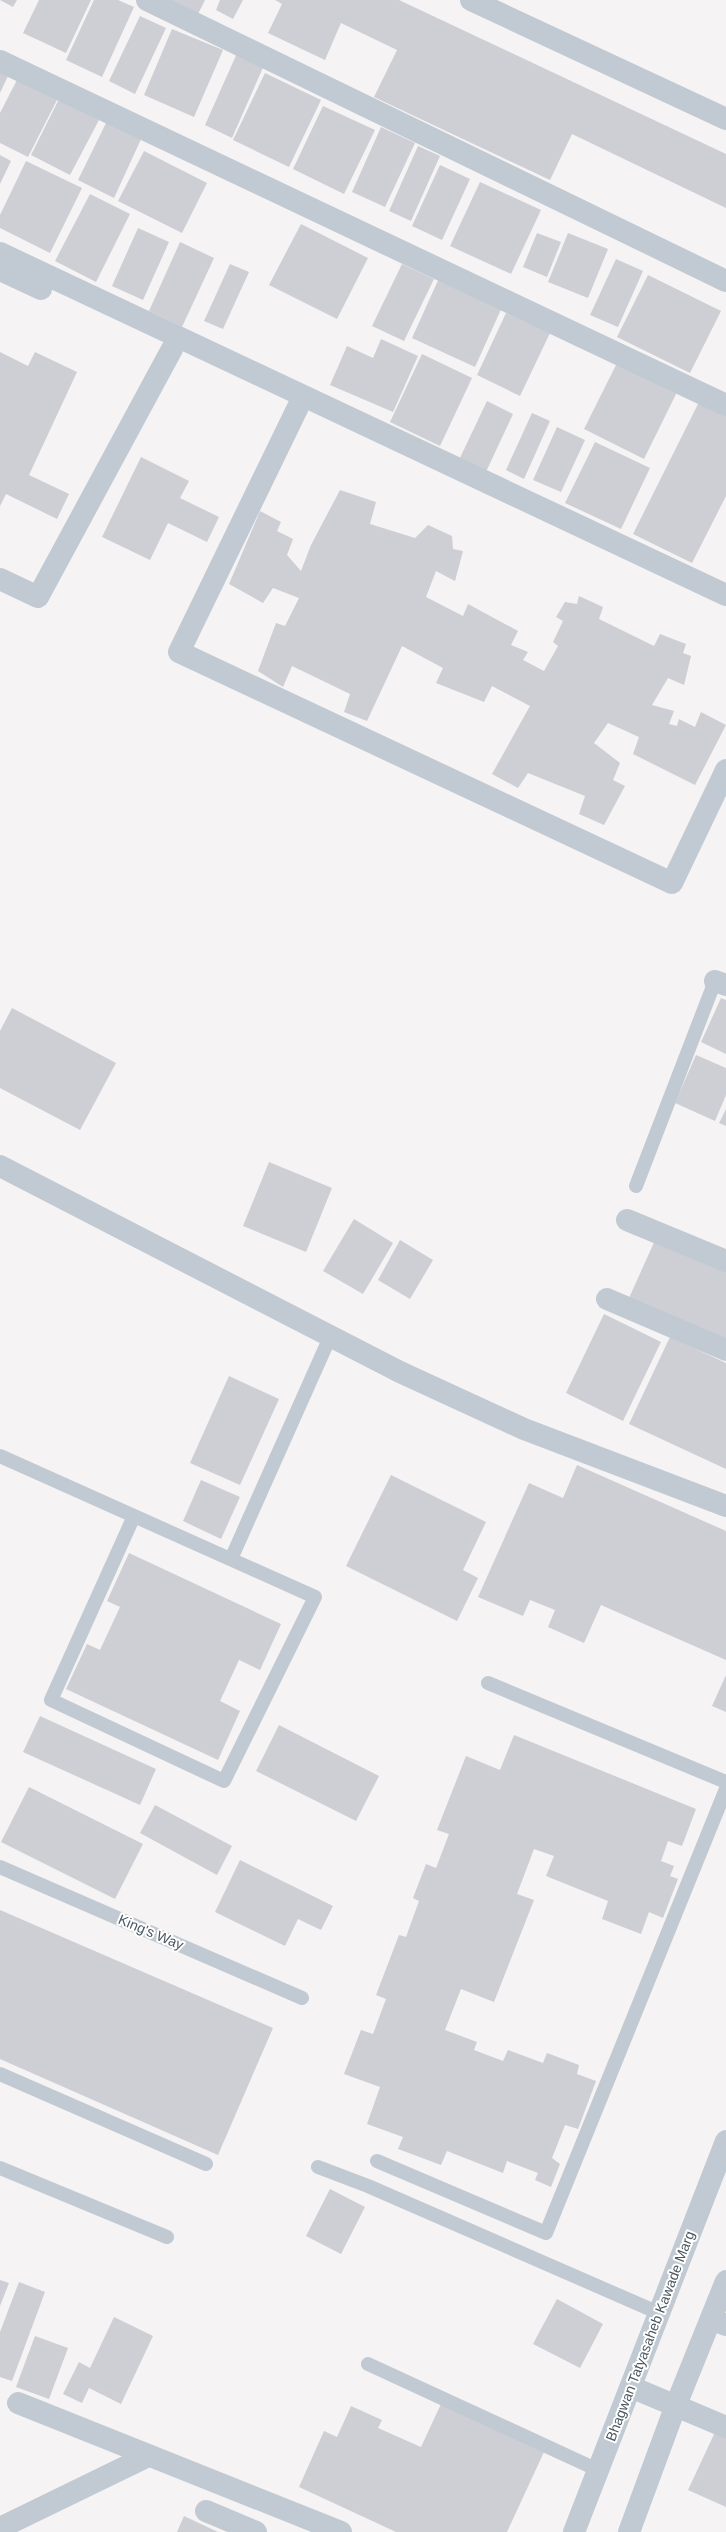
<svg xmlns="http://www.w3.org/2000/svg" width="726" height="2532" viewBox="0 0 726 2532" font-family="Arial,sans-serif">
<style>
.building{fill:#cdcfd5}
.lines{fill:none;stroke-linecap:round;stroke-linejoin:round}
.service{stroke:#c1cad2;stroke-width:14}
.minor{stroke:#c1cad2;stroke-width:22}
.tertiary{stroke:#c1cad2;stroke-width:22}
.labels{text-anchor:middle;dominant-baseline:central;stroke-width:4;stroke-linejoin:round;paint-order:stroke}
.street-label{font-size:14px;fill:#4a5661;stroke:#fff}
</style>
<rect width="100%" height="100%" fill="#f5f3f3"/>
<!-- building -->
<path class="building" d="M0,0H17L13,7Z
M39,0H91L66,53L23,33Z
M94,0H118L134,7L102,77L66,60Z
M168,0H205L198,14Z
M220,0H243L233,19L216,10Z
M275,0H399L726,154V208L572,134L550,180L374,97L397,50L341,23L325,60L268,33L282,4Z
M140,16L166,28L135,94L109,81Z
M172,29L223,50L194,117L144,95Z
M238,51L265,63L232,138L205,125Z
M0,72L8,76L0,93Z
M265,73L321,100L289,167L233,140Z
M19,76L59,96L28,157L0,143V113Z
M59,99L99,120L70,175L31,155Z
M323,106L375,130L344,194L293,169Z
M107,121L142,137L114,198L78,180Z
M381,127L415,143L385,207L352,192Z
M418,146L440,156L411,221L389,211Z
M144,151L207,183L182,233L118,201Z
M0,155L11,161L0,184Z
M26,161L82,188L50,253L0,228V215Z
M440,165L470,179L442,240L412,226Z
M480,182L541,210L511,274L450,246Z
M90,194L130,214L96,282L55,261Z
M301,224L368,258L337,319L269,285Z
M138,228L169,242L143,300L112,286Z
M537,233L561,242L547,277L523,267Z
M568,233L608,249L588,298L548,282Z
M180,242L214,258L182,327L149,311Z
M616,259L643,271L618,327L590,315Z
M230,264L249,272L223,329L204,321Z
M402,264L434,279L404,341L372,326Z
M648,275L721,311L690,373L617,337Z
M440,276L503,305L475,367L412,338Z
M506,313L550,333L520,396L477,375Z
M381,339L418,356L393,412L330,385L347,346L373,358Z
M0,352L28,366L35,352L77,372L29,475L69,494L57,519L6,494L0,506Z
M422,354L472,378L440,446L390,422Z
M618,361L678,390L644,459L584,429Z
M487,401L513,414L485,474L458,462Z
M699,402L726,415V496L692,563L633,534Z
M532,413L550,421L524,479L506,470Z
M557,427L585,440L561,492L533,480Z
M595,442L650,468L621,529L565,503Z
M141,457L189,481L180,498L219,517L207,542L168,523L150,560L102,537Z
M340,490L376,502L370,524L415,538L428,525L452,536L453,549L463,551L455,581L436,571L426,597L463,616L468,604L518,631L511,645L528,652L523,660L544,671L558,646L553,642L563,621L556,617L565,602L577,604L579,596L603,607L599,619L654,646L660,634L686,644L683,653L691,656L684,685L668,678L652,705L674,711L669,724L677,726L679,719L695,727L701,712L726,725L695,785L633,754L639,737L608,723L594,743L620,763L613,780L625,786L604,825L579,814L585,796L528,773L518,788L492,774L530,706L492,686L484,702L436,683L443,668L402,646L367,721L344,712L350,694L292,666L283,687L258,671L276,623L285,626L299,598L273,588L263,603L229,584L260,511L281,522L277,531L293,539L287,555L301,571L311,545Z
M721,998L726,1000V1054L701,1042Z
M12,1008L116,1063L80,1130L0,1088V1031Z
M696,1055L726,1068V1095L715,1121L675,1103Z
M726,1109V1126L719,1123Z
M269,1162L332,1188L306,1252L243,1226Z
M354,1219L393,1243L363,1294L323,1271Z
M656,1238L726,1269V1341L629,1298Z
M400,1240L433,1260L410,1299L378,1280Z
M604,1314L661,1342L623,1421L566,1393Z
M670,1337L726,1363V1469L629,1424Z
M229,1376L279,1399L240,1485L190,1463Z
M577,1465L726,1531V1660L601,1605L584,1643L548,1627L555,1610L530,1600L523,1616L478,1597L529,1483L563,1498Z
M391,1475L486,1522L463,1570L478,1578L457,1621L346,1566Z
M201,1480L240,1497L221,1539L183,1521Z
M129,1553L281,1624L260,1670L239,1660L220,1701L240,1711L218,1760L66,1689L87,1644L100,1650L120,1607L107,1601Z
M726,1675V1712L712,1706Z
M40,1716L156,1769L140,1805L23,1752Z
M279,1725L379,1776L356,1821L256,1771Z
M514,1735L696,1809L682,1846L668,1841L661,1861L674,1866L670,1876L678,1879L663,1918L649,1912L641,1934L602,1919L608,1901L546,1876L554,1856L534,1849L517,1894L534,1900L494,2002L461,1989L445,2030L477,2042L474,2050L503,2061L508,2050L543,2063L547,2053L579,2065L577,2074L596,2081L578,2129L565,2125L552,2158L560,2164L551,2187L535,2180L538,2173L507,2161L503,2173L447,2151L441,2165L398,2149L403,2137L367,2124L380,2087L344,2074L361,2030L373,2034L386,1999L376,1995L399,1935L406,1937L419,1901L413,1898L426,1864L436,1868L449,1834L437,1830L466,1756L500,1770Z
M29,1787L143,1844L115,1899L1,1842Z
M155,1805L232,1846L217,1875L140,1833Z
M240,1860L333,1906L321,1930L298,1919L285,1946L215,1912Z
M0,1910L273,2028L218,2155L0,2059Z
M330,2189L365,2207L341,2254L306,2236Z
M0,2280L9,2283L0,2306Z
M19,2282L45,2292L12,2381L0,2377V2332Z
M557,2299L603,2324L580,2368L533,2344Z
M114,2317L153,2336L121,2404L89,2388L82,2403L63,2394L79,2362L90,2368Z
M35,2336L68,2348L49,2399L16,2387Z
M441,2404L544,2452L507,2532H396L299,2487L324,2431L337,2437L351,2406L382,2420L378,2428L421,2447Z
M716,2430L726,2434V2507L688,2490Z
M184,2516L218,2532H177Z"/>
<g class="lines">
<!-- service -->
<path class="service" d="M636,1186L715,981
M0,1456L315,1597L224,1781L51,1700L134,1516
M231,1559L330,1337
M488,1683L726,1782
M0,1867L302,1998
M0,2074L206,2164
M377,2161L546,2233L726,1789
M318,2167L368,2186L659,2313
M0,2168L167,2237
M368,2364L598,2470"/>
<!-- minor -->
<path class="minor" d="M147,0L726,281
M471,0L726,119
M0,61L726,405
M0,253L726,595
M0,270L41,289
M298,407L179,652L672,883L726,770
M0,579L38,597L172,349
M715,981L726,985
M0,1166L400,1372L524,1429L726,1506
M627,1220L726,1261
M607,1299L726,1350
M711,2319L726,2325
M631,2387L726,2427
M18,2403L341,2532
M206,2511L256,2532
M0,2528L148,2456"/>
<!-- tertiary -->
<path class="tertiary" d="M574,2532L726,2141
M629,2532L676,2405L726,2281"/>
</g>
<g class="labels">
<!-- street labels -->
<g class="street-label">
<text transform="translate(151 1932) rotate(23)">King's Way</text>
<text transform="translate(650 2336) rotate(-69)">Bhagwan Tatyasaheb Kawade Marg</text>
</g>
</g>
</svg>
